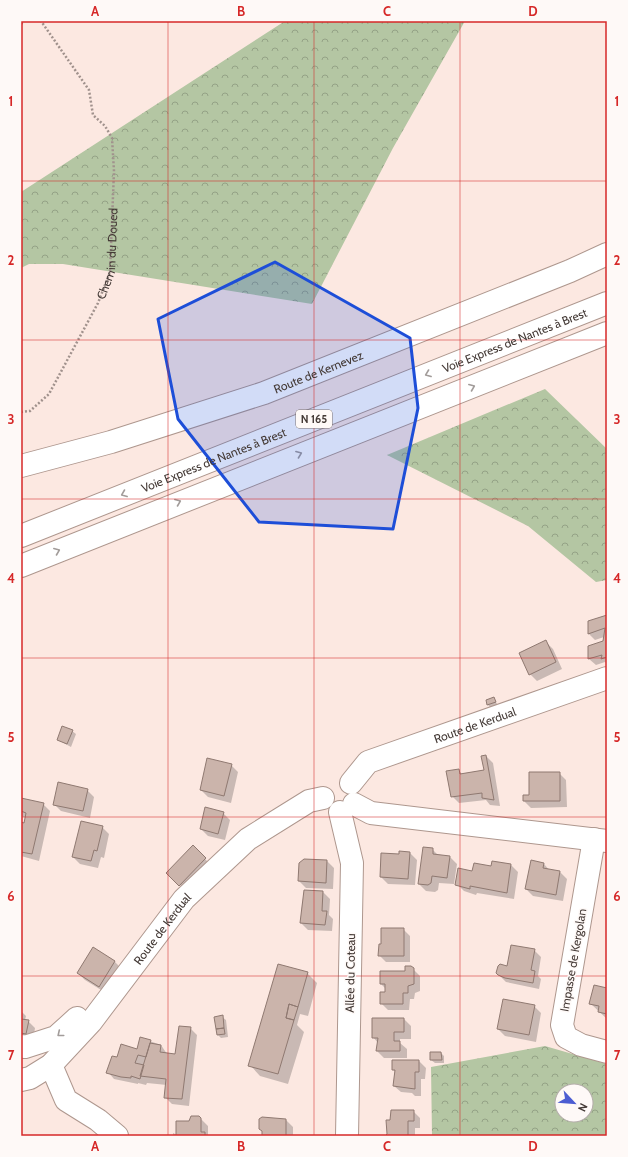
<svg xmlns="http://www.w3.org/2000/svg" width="628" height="1157" viewBox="0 0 628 1157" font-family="Cabin,sans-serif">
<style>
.forest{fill:url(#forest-crowns);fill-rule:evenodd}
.shadow{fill:#0003}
.building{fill:#cbb4ab;stroke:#8f7971}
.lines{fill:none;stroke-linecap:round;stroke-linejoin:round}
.minor-casing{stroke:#ae978e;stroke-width:24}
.highway-casing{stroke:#ae978e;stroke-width:24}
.path{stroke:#a1928d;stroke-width:2.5;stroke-dasharray:2 2;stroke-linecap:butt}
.minor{stroke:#fff;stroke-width:22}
.highway{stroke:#fff;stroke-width:22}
.oneway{stroke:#a29c9a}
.marked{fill:#1d4ed8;fill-opacity:0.2;stroke:#1d4ed8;stroke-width:3;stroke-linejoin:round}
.grid{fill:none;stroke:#d62828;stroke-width:1;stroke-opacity:0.55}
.labels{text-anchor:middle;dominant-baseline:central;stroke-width:3;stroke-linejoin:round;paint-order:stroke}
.shield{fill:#fef9f7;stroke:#7c7370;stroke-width:1}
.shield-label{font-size:11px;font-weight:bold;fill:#443a36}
.street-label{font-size:12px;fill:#443a36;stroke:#fef9f7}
.neatline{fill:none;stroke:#d62828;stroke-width:1.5}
.grid-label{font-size:13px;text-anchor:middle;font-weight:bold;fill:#d62828}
</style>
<defs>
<pattern id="forest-crowns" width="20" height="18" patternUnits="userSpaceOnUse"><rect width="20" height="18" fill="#b4c6a3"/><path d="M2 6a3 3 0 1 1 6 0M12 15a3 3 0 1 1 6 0" fill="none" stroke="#94a286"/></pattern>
</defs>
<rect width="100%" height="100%" fill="#fce8e1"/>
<!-- forest -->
<path class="forest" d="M285,21H465L393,148L312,304L63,264H29L21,268V192Z
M545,389L607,449V580L596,582L528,526L387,455Z
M545,1046L607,1064V1136H432L431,1067ZM562,1091H586V1115H562Z"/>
<!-- shadow -->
<path class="shadow" d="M607,616V664L605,662L596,665L589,659L603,642L604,637L595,640L588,633Z
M546,642L553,649L562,669L537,681L530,674Z
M494,698L498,706L491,708L488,705Z
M72,731L76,734L71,747L58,740Z
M486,756L493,763L500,806L490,805L486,800L459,803L452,796L458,770L462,774L485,770Z
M231,765L238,772L231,803L208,797L201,790Z
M559,773L566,780L567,807L531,808L524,801V796H530Z
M87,790L94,797L90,818L61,811L54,804Z
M21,799L43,804L50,811L39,861L21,856V823L25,824L26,818L21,816Z
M223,813L230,820L225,840L208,836L201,829Z
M102,827L109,834L104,858L101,857L98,868L80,864L73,857Z
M193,847L212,866L187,892L168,873Z
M432,849L438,855L450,857L457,864L454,884L439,883L438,890L435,892L426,891L419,884Z
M410,853L417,860L415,885L388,884L381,877Z
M327,861L334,868L333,889L306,888L299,881Z
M544,864L550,871L560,872L567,879L563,901L533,896L526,889Z
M511,865L518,872L514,899L477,893L476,895L464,891L457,884L473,873Z
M323,892L330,899L329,915L333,919L332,931L308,930L301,923L302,903Z
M403,929L410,936V962H386L379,955Z
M93,948L115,962L122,969L106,993L85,980L78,973Z
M534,950L541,957L538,976L541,979L539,989L506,982L499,975Z
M411,967L420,976V991L415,993L414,999H410L409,1010H388L381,1003L386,993V989L381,984L406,972Z
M307,973L317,983L308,1016L300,1014L297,1025L304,1032L288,1084L260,1076L250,1065Z
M607,989V1019L590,1003Z
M534,1006L541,1013L536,1042L505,1036L498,1029Z
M21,1011L26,1016L25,1020L28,1021L35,1028L33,1041L21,1038Z
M222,1017L226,1020L228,1037L221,1038L218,1035Z
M404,1019L411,1026V1039H400V1043L407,1049V1058H384L377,1051L378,1043L373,1037Z
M190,1028L197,1035L189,1106L172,1104L165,1097L167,1085L147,1083L146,1085L138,1083V1084L114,1079L108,1072L117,1058L137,1051L141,1038L161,1045L167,1054L176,1055Z
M441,1053L444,1056V1063H435L431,1060Z
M419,1061L426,1068L425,1079H421V1096H415L412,1093L401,1092L394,1086L396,1072L393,1070Z
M413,1111L420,1118V1128H415V1136H387Z
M201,1119L208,1126V1136H173V1133L177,1135L190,1122Z
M286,1120L293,1127V1136H263V1131Z"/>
<!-- building -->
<path class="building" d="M607,615V657L601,659L602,655L588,659V646L603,641L605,628L588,634V621Z
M546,640L556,662L529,675L519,653Z
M494,697L496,702L487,705L486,700Z
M62,726L73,730L67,744L57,740Z
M486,755L494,800L482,798V793L451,797L446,771L459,769L460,774L484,770L481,756Z
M207,758L232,764L224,796L200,790Z
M529,772H560V801H523V795H529Z
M58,782L88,789L83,811L53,805Z
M21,798L44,803L32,854L21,852V822L24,823L26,813L21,811Z
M205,807L224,812L218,834L200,829Z
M81,821L103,826L97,851L94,850L91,861L72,857Z
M193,845L206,858L179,886L166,873Z
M423,847L433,848V854L450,856L447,878L432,876L431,883L428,885L418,884Z
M399,851L410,852L408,879L380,877L381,853L399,854Z
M304,859L327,860L326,883L298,881L299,863Z
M531,860L544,863L543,868L560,871L556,895L525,889Z
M492,861L511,864L507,893L470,886V889L455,885L458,868L472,871L474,863L491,866Z
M304,890L323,891L322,911H327L325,925L300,923Z
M381,928H404V956H378L379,944H381Z
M511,945L535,949L531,970L535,971L533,983L505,978L498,975L496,973L498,966L500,964L507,966Z
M93,947L115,961L99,987L77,973Z
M278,964L308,972L298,1007L289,1004L286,1018L294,1020L278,1074L248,1066Z
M405,966H411L414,968V984L408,986V993H403V1004H380V992H385V984H380V971H405Z
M594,985L607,988V1014L598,1012L599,1006L589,1004Z
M503,999L535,1005L529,1035L497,1029Z
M289,1004L298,1007L294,1020L286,1018Z
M223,1015L224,1028L216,1029L214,1017Z
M372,1018H404V1032H394V1041H400V1051H376L378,1038H372Z
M21,1019L29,1020L26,1034L21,1033Z
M179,1026L191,1027L182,1099L164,1098L166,1079L140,1076L150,1043L161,1045L160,1052L175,1054Z
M224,1028L225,1034L217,1035L216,1029Z
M140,1037L151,1040L146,1057L138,1055L135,1063L144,1065L140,1079L131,1076V1078L121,1077L106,1073L112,1056L117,1057L121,1044L137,1049Z
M430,1052H441L442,1060H430Z
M392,1060H419V1072H415V1089L393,1086L395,1070H392Z
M391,1110H414V1121H408V1136H385L387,1134L386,1120H390Z
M191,1116H199L201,1118V1132H205V1136H176V1121H189Z
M262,1117L286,1119V1136H262V1131L259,1129V1119Z"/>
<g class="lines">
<defs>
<g id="minor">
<path id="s2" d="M21,466L111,442L264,393L570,271L607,254"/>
<path id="s3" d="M351,783L368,762L607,678"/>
<path d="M354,804L371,813L607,841"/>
<path d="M340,812L352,863L347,1136"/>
<path d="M594,839L562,1025L566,1037L581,1045L607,1052"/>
<path d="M21,1046L25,1047L56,1037L77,1018"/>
<path d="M51,1065L66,1100L98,1120L117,1136"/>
<path id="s4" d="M21,1080L30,1078L51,1065L91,1022L184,899L248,839L309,801L323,798"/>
</g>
<g id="highway">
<path id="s5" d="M21,536L607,303"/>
<path d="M21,566L607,333"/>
</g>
</defs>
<!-- minor casing -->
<use href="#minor" class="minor-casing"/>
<!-- highway casing -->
<use href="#highway" class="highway-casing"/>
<!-- path -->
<g class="path">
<path d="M21,24L24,21"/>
<path id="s1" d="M21,412L30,411L49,394L98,303L110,272L114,171L112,138L105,126L93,115L89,90L41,21"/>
</g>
<!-- minor -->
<use href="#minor" class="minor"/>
<!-- highway -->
<use href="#highway" class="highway"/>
</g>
<!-- one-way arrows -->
<defs><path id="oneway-chevron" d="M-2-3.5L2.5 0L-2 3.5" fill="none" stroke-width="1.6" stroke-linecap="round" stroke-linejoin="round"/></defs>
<g class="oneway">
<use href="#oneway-chevron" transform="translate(428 374) rotate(159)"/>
<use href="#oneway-chevron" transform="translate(472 387) rotate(-22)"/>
<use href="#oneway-chevron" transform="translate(299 454) rotate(-21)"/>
<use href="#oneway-chevron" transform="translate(124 494) rotate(158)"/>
<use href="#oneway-chevron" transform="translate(178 502) rotate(-22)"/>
<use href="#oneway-chevron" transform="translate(57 551) rotate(-22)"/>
<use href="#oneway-chevron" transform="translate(60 1034) rotate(141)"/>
</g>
<!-- marked area -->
<path class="marked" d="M275,262L410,338L418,408L393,529L259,522L178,419L158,319Z"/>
<!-- grid -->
<path class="grid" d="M168,21V1136M314,21V1136M460,21V1136M21,181H607M21,340H607M21,499H607M21,658H607M21,817H607M21,976H607"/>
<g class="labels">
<!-- shield labels -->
<rect class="shield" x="296" y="410" width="36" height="18" rx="3"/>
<g class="shield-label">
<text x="314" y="419">N 165</text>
</g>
<!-- street labels -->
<g class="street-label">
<text stroke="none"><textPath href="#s1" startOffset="189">Chemin du Doued</textPath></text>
<text stroke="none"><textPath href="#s5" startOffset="531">Voie Express de Nantes à Brest</textPath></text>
<text stroke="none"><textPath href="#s2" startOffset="312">Route de Kernevez</textPath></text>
<text stroke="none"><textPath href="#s5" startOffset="207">Voie Express de Nantes à Brest</textPath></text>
<text stroke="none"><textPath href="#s3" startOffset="140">Route de Kerdual</textPath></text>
<text stroke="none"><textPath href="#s4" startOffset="210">Route de Kerdual</textPath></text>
<text transform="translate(573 960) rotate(-80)">Impasse de Kergolan</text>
<text transform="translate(350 973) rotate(-89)">Allée du Coteau</text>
</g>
</g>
<!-- border -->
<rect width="628" height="1157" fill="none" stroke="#fef9f7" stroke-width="44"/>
<!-- north arrow -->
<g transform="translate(574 1103) rotate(116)"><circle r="19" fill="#fef9f7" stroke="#b4adaa"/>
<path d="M0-3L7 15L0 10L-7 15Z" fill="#4c5dd2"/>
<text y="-6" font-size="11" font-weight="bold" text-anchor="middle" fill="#443a36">N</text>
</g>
<rect x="22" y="22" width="584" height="1113" class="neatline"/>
<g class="grid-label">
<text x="95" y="16">A</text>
<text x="241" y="16">B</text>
<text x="387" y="16">C</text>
<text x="533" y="16">D</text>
<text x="11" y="106">1</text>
<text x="617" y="106">1</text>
<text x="11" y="265">2</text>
<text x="617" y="265">2</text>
<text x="11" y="424">3</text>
<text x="617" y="424">3</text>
<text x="11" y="583">4</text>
<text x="617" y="583">4</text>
<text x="11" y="742">5</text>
<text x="617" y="742">5</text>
<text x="11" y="901">6</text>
<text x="617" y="901">6</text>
<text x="11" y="1060">7</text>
<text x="617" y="1060">7</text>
<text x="95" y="1151">A</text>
<text x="241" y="1151">B</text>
<text x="387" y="1151">C</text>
<text x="533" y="1151">D</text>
</g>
</svg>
